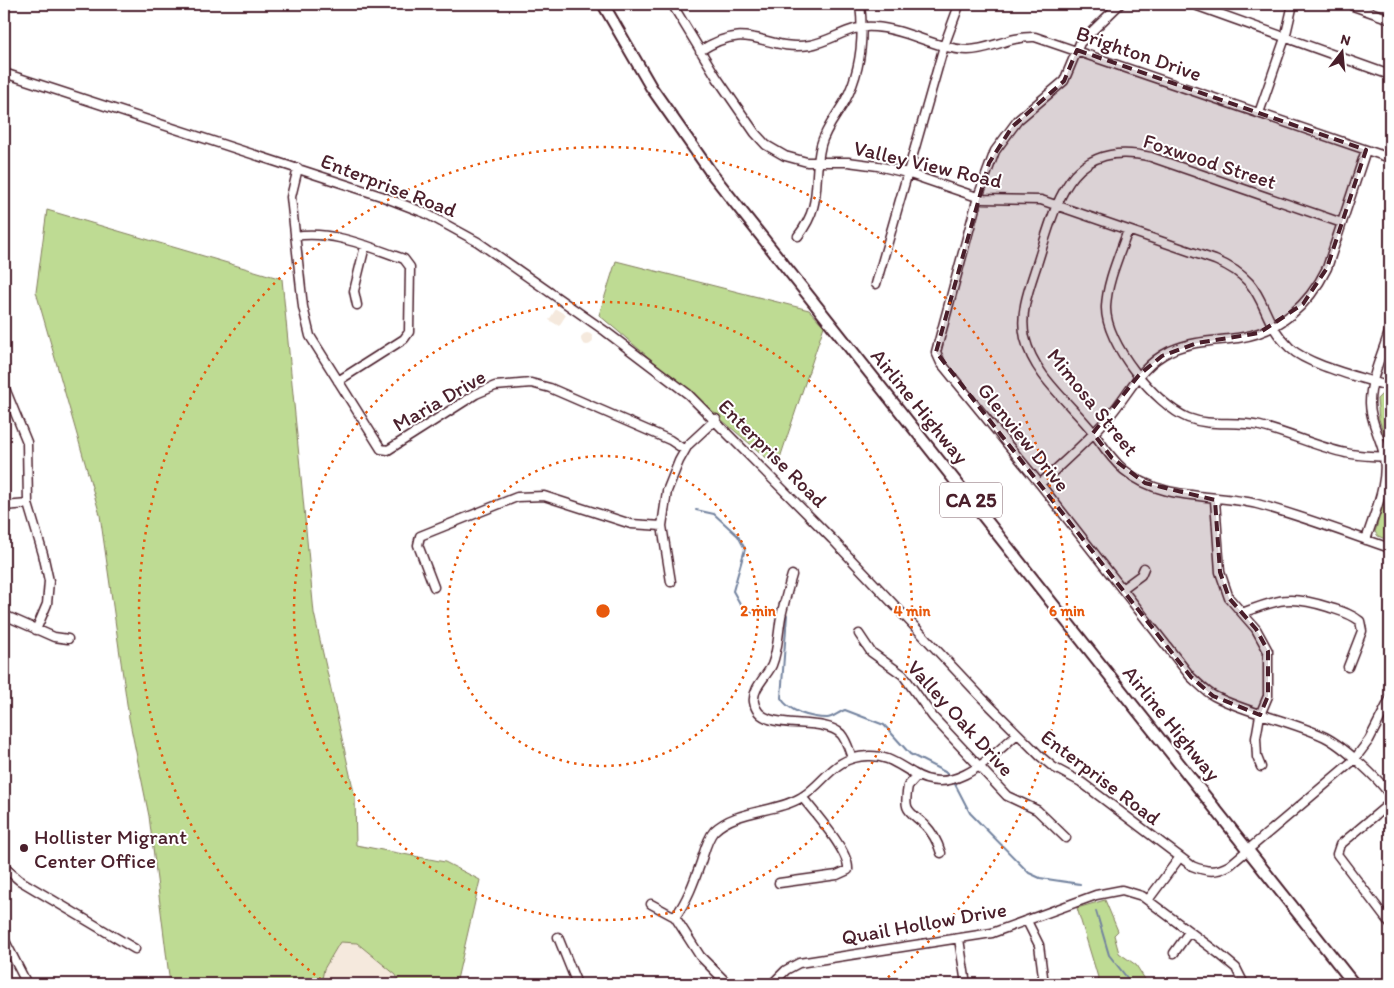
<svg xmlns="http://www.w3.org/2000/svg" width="1394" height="988" viewBox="0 0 1394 988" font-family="Itim,sans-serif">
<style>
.built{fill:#f5e9dd}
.green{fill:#bedb93;stroke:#847d5f}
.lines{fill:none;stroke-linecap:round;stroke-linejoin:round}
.stream{stroke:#73839f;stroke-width:2}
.minor-casing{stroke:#4a1f2b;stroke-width:11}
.major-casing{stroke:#4a1f2b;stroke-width:14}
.minor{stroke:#fff;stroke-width:8}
.major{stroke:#fff;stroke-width:10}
.marked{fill:#4a1f2b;fill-opacity:0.2;stroke:#4a1f2b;stroke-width:4;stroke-dasharray:10 6;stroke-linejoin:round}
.ring{fill:none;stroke:#e8590c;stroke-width:2.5;stroke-dasharray:2.5 5}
.poi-dot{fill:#4a1f2b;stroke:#fff;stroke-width:2}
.labels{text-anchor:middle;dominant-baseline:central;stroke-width:4;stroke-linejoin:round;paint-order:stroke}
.shield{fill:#fff;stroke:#80626b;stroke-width:1}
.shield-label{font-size:20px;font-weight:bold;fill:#4a1f2b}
.street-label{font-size:21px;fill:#4a1f2b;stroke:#fff}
.poi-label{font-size:21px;fill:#4a1f2b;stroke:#fff;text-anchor:start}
.centre{fill:#e8590c;stroke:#fff;stroke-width:2.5}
.ring-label{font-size:15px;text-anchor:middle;font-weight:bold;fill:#e8590c;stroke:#fff;stroke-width:4;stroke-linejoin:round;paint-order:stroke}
</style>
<rect width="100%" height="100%" fill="#fff"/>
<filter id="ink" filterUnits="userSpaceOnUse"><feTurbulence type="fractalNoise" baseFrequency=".02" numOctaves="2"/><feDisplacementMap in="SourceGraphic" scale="10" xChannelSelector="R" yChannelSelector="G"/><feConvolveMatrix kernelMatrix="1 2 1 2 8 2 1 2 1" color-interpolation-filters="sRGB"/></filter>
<g filter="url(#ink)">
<!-- built -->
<path class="built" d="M556,309L566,315L559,326L549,320Z
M581 339a6 6 0 1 1 12 0a6 6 0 1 1-12 0Z
M340,942L357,943L394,973L399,984H321L324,969Z"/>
<!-- green -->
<path class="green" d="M47,210L282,279L314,613L355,797L356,845L445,862L480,880L456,984H400L396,975L357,943L340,942L324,969L321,984H170L149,816L129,718L100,515L36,292Z
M616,261L809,310L824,326L777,467L599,315Z
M1384,392L1390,394V453L1379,419L1377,399Z
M1390,483V541L1378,536L1375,532Z
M1105,900L1118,931L1114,935L1119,953L1136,965L1148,984H1100L1077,908Z"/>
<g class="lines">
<!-- stream -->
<path class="stream" d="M696,510L714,514L738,536L745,549L733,591L743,609L762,616L780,615
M784,615H787L781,698C789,712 811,718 827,718C832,718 839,712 845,710L884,725L910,754L945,772L949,776
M954,782L970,813L1029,873L1040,878L1080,884
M1096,911L1109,955L1132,984"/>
<defs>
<path id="minor" d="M672,4L717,78L755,133L766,145L785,156L807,162H848L878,166L907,173L983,199L1041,200L1215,260C1271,283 1255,315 1290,348C1309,366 1364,378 1390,387
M1120,4L1080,43L1064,81L1018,120L995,151L978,197L936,352L941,363L1040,484L1191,677C1198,683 1206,692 1214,696C1249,714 1289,720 1325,737C1343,746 1378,778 1390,795
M1192,4L1390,75
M1353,6L1390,19
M700,51C750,18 764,52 810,45C833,41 851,24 875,27C907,29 936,49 968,50C990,50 1009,36 1035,37L1390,158
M4,73L381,196L425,213L478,242L605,331L688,394L832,539L982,698L1040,756L1053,767L1081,782L1192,866C1207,872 1216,873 1230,865L1354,760L1369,740L1390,699
M1259,113L1285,38L1293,4
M298,168L291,197L303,307L310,336L381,449L388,450L476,394L495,386L531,383L550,388L670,440L685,450
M1342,223L1151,157C1070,138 1057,201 1038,261C1030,286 1019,312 1025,338C1034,376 1070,403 1093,432C1103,446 1111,459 1124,470C1163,502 1212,493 1257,504C1302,516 1346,533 1390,548
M1128,230C1120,254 1107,281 1106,307C1105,343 1156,405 1188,418C1211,427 1236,420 1260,426C1289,433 1317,447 1346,453C1359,456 1372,456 1384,457
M295,236C333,230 369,247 404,259L410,267L409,332L404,339L338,381
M798,236C824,203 812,181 821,145C825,129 837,115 845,101C861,71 864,37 860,4
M876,284L944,46L958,8
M357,305L354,291L365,246
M4,386L27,442L28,504L43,554L49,581L47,604L36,630
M1040,484C1062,463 1086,443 1106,420C1128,396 1139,366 1170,351C1192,341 1215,341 1238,338C1279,332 1309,305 1327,268L1366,150
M1215,500L1220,572L1229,598L1256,629L1268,651V696L1260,715L1256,738L1257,757L1261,767
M4,506L28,504
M1366,540C1375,511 1390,481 1383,451C1379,435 1370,420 1370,403C1370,379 1383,352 1390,329
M792,575C788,588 785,600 782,612C778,629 779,648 772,665C767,676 752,688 754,702C759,735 821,714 841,734C847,741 849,750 852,758
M671,582L662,526L667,491L679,461L688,445L716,419
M434,587L418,545L420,536L517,497L544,496L631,524L662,526
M1122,589L1141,575L1144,568
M1242,613C1278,599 1291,595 1328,607C1340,611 1350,613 1360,621L1362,631L1348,667
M4,615L54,637L68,639
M859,634L871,652L903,675L933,717L1007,796L1037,810L1066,838
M917,776L908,786C903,813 909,810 925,825C933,833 938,843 941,853
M1390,803L1340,845L1337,854L1390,924
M4,867L19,880L135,949
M779,883L837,875L848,870C850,852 814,812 802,797
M1148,900L1180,857
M651,904L675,917
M1027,921L1039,945L1044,984
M558,937L577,984
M4,939L27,984
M959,939L966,984
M1174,953L1189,932
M728,984L700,956L675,917C687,901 694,882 701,862C704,853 707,839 714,831C737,809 776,813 802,797C827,781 833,757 868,756C887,755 897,764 913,773C952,798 989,759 1017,734
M772,984L786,970L799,963L992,933L1096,895L1122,890L1142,896L1218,953L1236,968L1244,984"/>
<path id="major" d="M603,4L651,87L712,174L1354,984"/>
</defs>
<!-- minor casing -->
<use href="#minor" class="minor-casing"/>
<!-- major casing -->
<use href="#major" class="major-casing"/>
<!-- minor -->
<use href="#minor" class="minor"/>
<!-- major -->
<use href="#major" class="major"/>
</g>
</g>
<!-- marked area -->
<path class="marked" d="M1077,50L1366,150L1327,268L1303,304L1259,333L1197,343L1162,356L1139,375L1093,433L1112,458L1145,483L1215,500L1220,572L1229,598L1256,629L1268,651V696L1260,715L1213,696L1191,677L936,352L989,163L1012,127L1064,81Z"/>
<!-- distance rings -->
<g class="ring">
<circle cx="603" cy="611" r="155"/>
<circle cx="603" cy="611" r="309"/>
<path d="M327 984A464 464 0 1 1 879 984"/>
</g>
<!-- markers -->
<circle class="poi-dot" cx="24" cy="848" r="5"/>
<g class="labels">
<!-- shield labels -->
<rect class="shield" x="940" y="482.5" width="62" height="35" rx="4"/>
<g class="shield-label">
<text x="971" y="500">CA 25</text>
</g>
<!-- street labels -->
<g class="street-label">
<text transform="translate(1139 53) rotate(19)">Brighton Drive</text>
<text transform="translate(1210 161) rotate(18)">Foxwood Street</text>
<text transform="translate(928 164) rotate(13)">Valley View Road</text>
<text transform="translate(389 185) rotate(21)">Enterprise Road</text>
<text transform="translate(439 400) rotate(-30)">Maria Drive</text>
<text transform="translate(1093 402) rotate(51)">Mimosa Street</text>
<text transform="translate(920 406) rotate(51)">Airline Highway</text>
<text transform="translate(1024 437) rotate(51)">Glenview Drive</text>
<text transform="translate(773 453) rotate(45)">Enterprise Road</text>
<text transform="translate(961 718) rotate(48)">Valley Oak Drive</text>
<text transform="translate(1172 723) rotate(51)">Airline Highway</text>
<text transform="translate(1101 777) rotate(37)">Enterprise Road</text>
<text transform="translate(924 923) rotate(-10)">Quail Hollow Drive</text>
</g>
<!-- poi labels -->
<g class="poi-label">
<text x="34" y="836">Hollister Migrant<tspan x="34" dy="24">Center Office</tspan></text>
</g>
</g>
<circle cx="603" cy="611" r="8" class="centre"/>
<g class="ring-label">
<text x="758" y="616">2 min</text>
<text x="912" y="616">4 min</text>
<text x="1067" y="616">6 min</text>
</g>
<!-- margin -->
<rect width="1394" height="988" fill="none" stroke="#fff" stroke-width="20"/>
<rect x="10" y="10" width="1374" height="968" fill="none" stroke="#4a1f2b" stroke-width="2" filter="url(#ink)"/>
<!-- north arrow -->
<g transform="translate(1342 52) rotate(16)" stroke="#ffffff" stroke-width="4" paint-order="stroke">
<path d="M0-4L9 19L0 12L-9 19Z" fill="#4a1f2b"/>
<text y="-8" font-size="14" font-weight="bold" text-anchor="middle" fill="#4a1f2b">N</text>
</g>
</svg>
